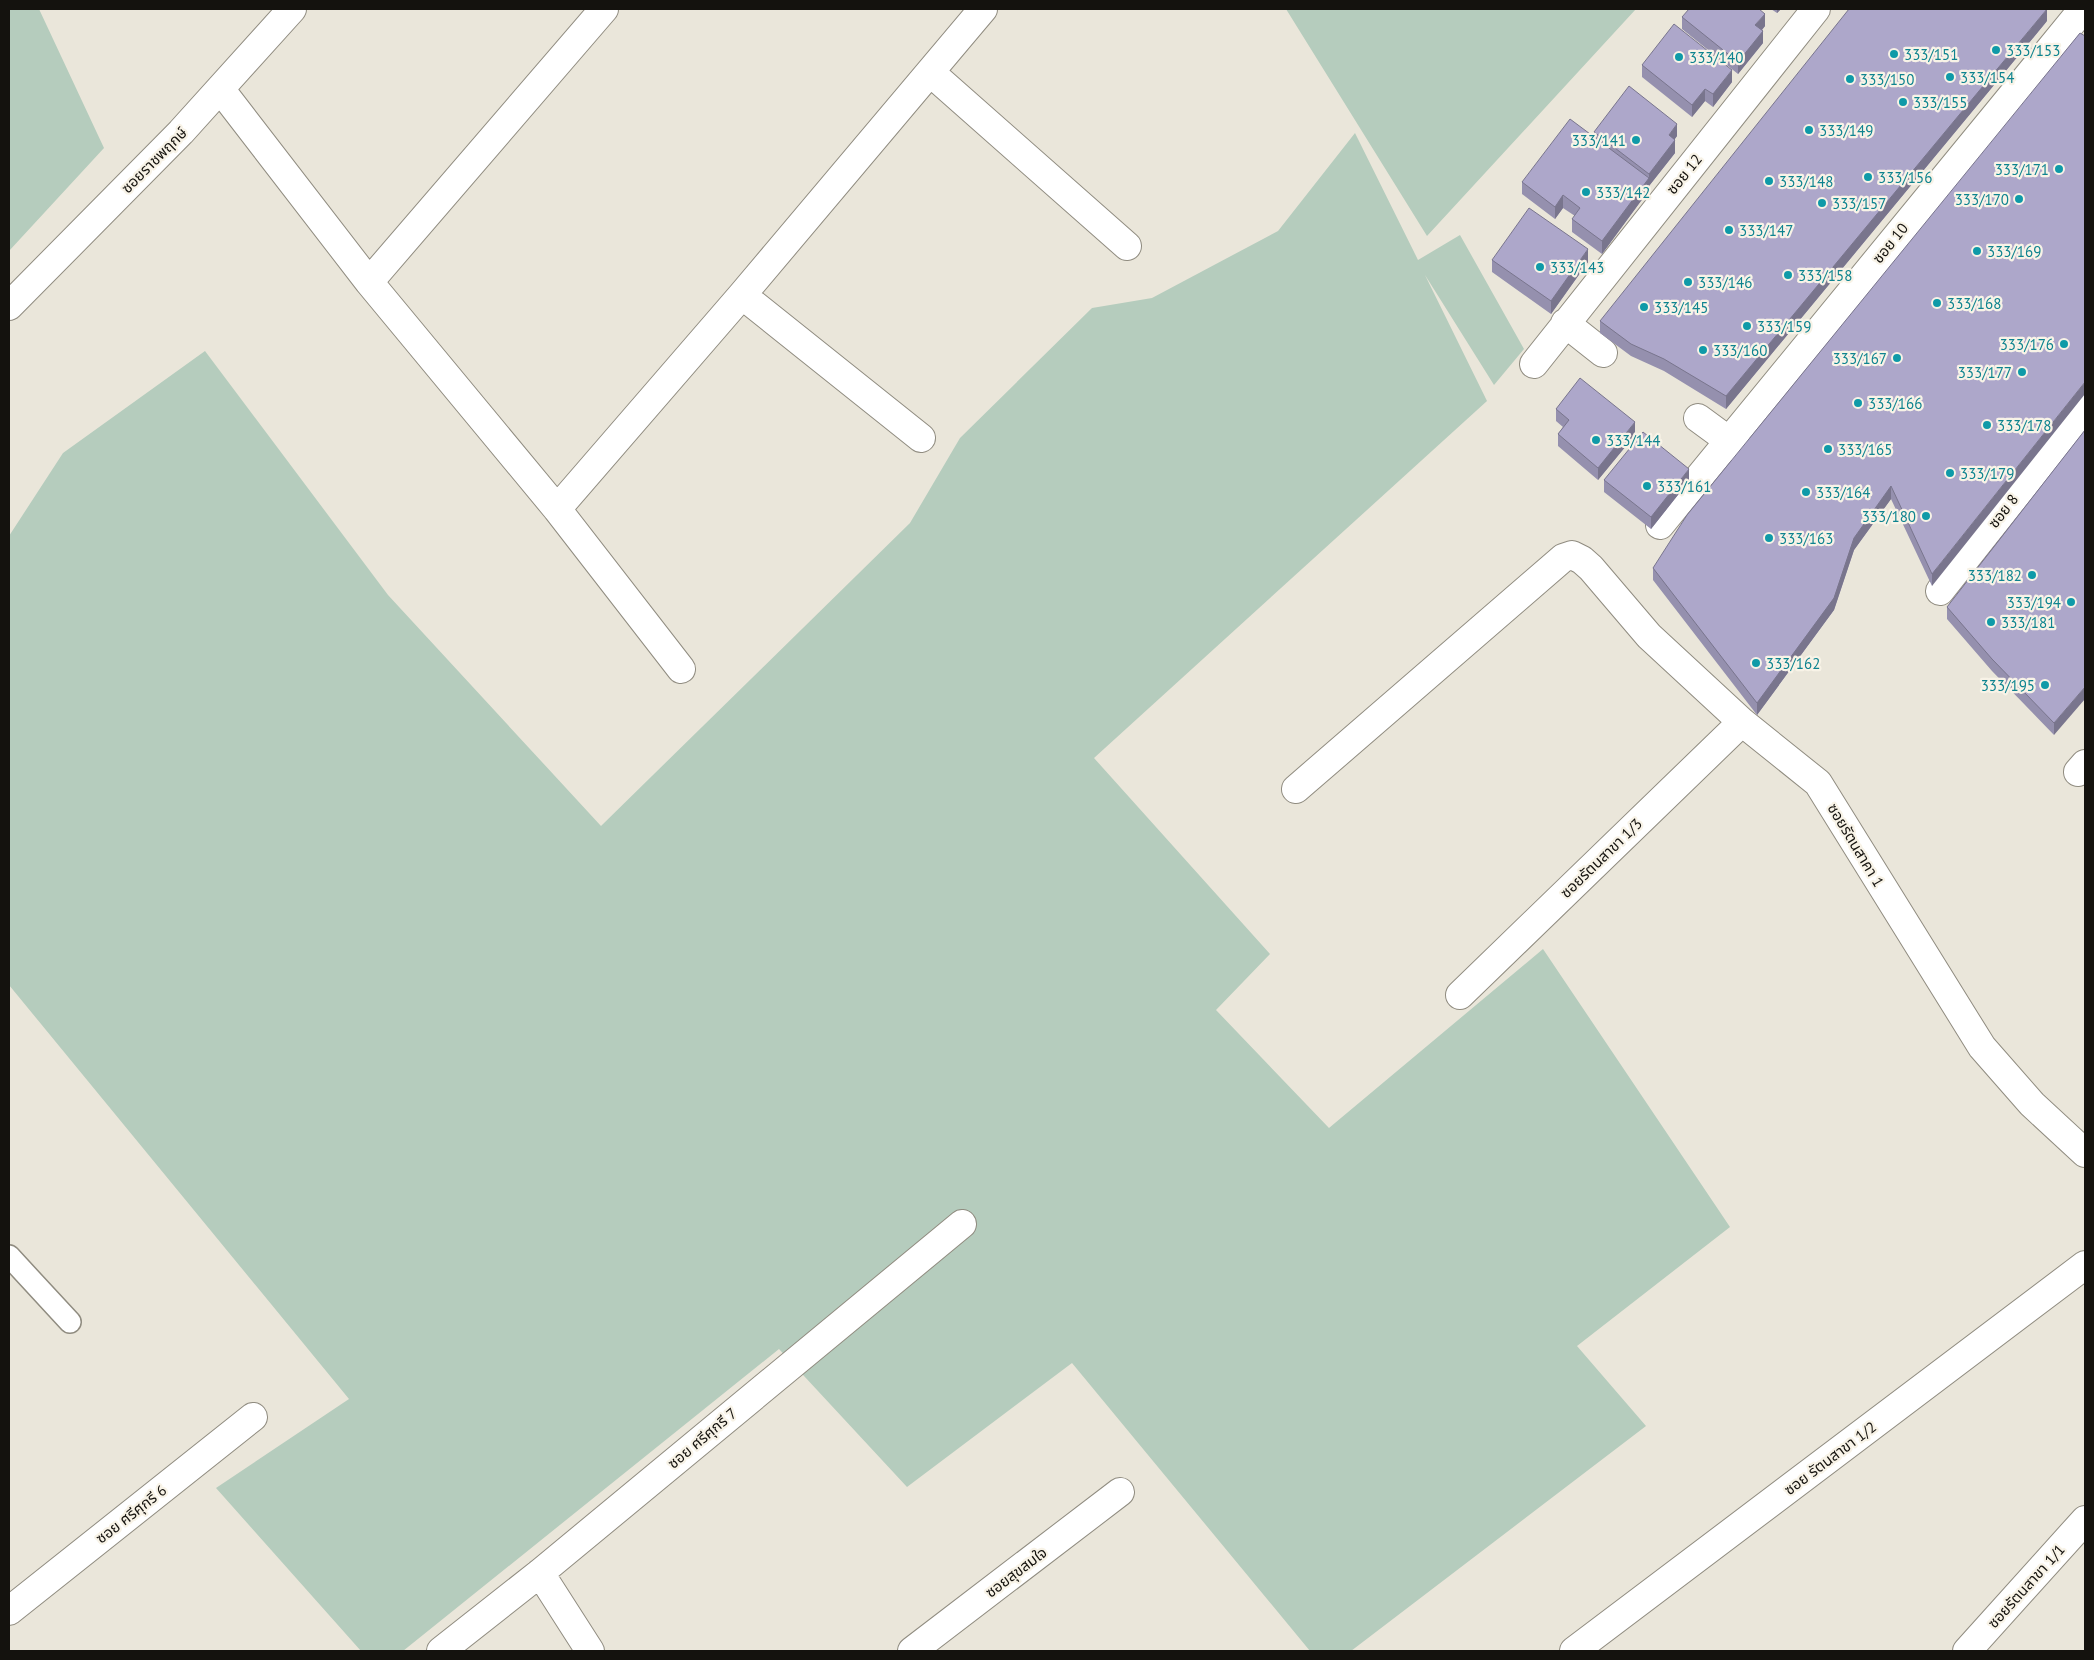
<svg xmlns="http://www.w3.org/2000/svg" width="2094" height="1660" viewBox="0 0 2094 1660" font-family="'PT Sans','Noto Sans Thai',sans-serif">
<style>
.green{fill:#b5ccbd}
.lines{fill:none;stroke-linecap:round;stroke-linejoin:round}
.lane-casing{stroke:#908c80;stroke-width:24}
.street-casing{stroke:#908c80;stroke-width:30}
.lane{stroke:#fff;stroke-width:21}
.street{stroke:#fff;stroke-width:28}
.wall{fill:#9590ae}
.shaded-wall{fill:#79758d}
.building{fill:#ada7ca;stroke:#79758d}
.culture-dot{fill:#0f9aa8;stroke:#f8f3e7;stroke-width:2}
.labels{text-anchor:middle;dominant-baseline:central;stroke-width:4.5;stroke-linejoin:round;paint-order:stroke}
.culture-label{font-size:15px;fill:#0d838f;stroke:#f8f3e7;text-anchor:start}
.street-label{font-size:15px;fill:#14120e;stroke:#f8f3e7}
</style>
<rect width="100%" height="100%" fill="#eae6da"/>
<!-- green -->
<path class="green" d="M9,9H39L104,148L9,251Z
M1286,9H1636L1427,236Z
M1355,133L1418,260L1460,235L1524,349L1494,385L1425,275L1487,401L1094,758L1270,954L1216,1010L1329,1128L1543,949L1730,1227L1577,1346L1646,1426L1351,1651H1310L1072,1363L907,1487L779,1349L403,1651H361L216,1488L349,1399L9,985V536L63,453L205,351L388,595L601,826L910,523L960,438L1092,308L1152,298L1278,231Z"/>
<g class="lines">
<defs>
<path id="lane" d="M9,1256L70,1322"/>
<path id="street" d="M930,72L1127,246
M221,90L369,282L557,509L681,669
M369,282L604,9
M742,295L921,438
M9,306L181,132L292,9
M1565,323L1603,353
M1534,364L1816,9
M1698,418L1743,451
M557,509L742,295L983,9
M1660,525L2083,9
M1940,591L2085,408
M2078,772L2085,764
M1296,789L1563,558L1572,555L1582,560L1591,568L1649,636L1742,722L1818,783L1982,1047L2032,1104L2085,1153
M1460,995L1742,722
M540,1573L590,1651
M9,1611L253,1417
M441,1651L540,1573L962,1224
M912,1651L1120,1492
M1574,1651L2085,1265
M1967,1651L2085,1520"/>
</defs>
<!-- lane casing -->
<use href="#lane" class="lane-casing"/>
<!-- street casing -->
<use href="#street" class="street-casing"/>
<!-- lane -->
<use href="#lane" class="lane"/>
<!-- street -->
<use href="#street" class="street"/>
</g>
<!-- wall -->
<path class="wall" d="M1771,9H1781L1777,13Z
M1682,17L1765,26L1762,30L1763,43L1738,74L1682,29Z
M2047,21L1726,409L1664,371L1631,356L1600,333V321Z
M2080,33L1932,586L1891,499L1854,550L1834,610L1757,715L1653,580V568Z
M1642,65L1732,82L1713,107L1705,101L1692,117L1642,77Z
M1594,132L1677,136L1674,140L1675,153L1649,186V190L1602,254L1572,232V219L1575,216L1563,208L1555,219L1522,194V182L1594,137Z
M1492,260L1588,262L1551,314L1492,272Z
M1556,409L1635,435L1598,480L1558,446V434L1563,427L1556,421Z
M2085,430L2054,735L1992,671L1947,619V607Z
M1604,480L1689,481L1651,529L1604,492Z"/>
<!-- shaded-wall -->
<path class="shaded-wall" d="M1777,9H1781L1777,13Z
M2047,9V21L1726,409V396Z
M1765,14V26L1755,38V25Z
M1763,31V43L1738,74V62Z
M1732,70V82L1713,107V94Z
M1705,89V101L1692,117V105Z
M1677,124V136L1669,147V135Z
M1675,140V153L1649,186V190L1602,254V241L1649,178V174Z
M1563,195V208L1555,219V207Z
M1588,249V262L1551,314V301Z
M2085,382V394L1932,586V574Z
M1635,422V435L1598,480V468Z
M1689,469V481L1651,529V517Z
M1891,486V499L1854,550L1834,610L1757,715V703L1854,538Z
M2085,687V699L2054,735V723Z"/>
<!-- building -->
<path class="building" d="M1689,9H1759L1765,14L1755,25L1763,31L1738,62L1682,17Z
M1849,9H2047L1726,396L1664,359L1631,344L1600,321Z
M1674,24L1732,70L1713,94L1705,89L1692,105L1642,65Z
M2080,33L2085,36V382L1932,574L1891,486L1854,538L1834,598L1757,703L1653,568L1687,515Z
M1629,86L1677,124L1669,135L1675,140L1649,174L1594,132Z
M1570,119L1649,178L1602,241L1572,219L1580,208L1563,195L1555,207L1522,182Z
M1529,208L1588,249L1551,301L1492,260Z
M1580,378L1635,422L1598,468L1558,434L1569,420L1556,409Z
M2085,430V687L2054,723L1992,659L1947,607Z
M1643,432L1689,469L1651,517L1604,480Z"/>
<!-- markers -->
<g class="culture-dot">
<circle cx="1996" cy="50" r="5"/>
<circle cx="1894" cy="54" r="5"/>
<circle cx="1679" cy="57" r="5"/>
<circle cx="1950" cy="77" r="5"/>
<circle cx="1850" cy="79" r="5"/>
<circle cx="1903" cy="102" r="5"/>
<circle cx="1809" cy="130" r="5"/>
<circle cx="1636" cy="140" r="5"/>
<circle cx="2059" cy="169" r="5"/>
<circle cx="1868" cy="177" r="5"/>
<circle cx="1769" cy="181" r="5"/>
<circle cx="1586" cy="192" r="5"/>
<circle cx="2019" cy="199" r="5"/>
<circle cx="1822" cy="203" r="5"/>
<circle cx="1729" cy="230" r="5"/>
<circle cx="1977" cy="251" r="5"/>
<circle cx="1540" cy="267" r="5"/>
<circle cx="1788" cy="275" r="5"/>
<circle cx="1688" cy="282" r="5"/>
<circle cx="1937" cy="303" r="5"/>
<circle cx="1644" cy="307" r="5"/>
<circle cx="1747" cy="326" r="5"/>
<circle cx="2064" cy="344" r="5"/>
<circle cx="1703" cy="350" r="5"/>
<circle cx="1897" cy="358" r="5"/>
<circle cx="2022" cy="372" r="5"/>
<circle cx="1858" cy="403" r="5"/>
<circle cx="1987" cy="425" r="5"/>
<circle cx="1596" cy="440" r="5"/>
<circle cx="1828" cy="449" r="5"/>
<circle cx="1950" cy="473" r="5"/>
<circle cx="1647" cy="486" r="5"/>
<circle cx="1806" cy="492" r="5"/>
<circle cx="1926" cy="516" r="5"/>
<circle cx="1769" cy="538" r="5"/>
<circle cx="2032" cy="575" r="5"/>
<circle cx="2071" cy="602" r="5"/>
<circle cx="1991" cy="622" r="5"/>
<circle cx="1756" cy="663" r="5"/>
<circle cx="2045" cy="685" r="5"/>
</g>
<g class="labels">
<!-- culture labels -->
<g class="culture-label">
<text x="2006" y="50">333/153</text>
<text x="1904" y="54">333/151</text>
<text x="1689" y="57">333/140</text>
<text x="1960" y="77">333/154</text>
<text x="1860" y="79">333/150</text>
<text x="1913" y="102">333/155</text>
<text x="1819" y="130">333/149</text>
<text x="1626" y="140" text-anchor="end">333/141</text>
<text x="2049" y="169" text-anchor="end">333/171</text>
<text x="1878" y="177">333/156</text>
<text x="1779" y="181">333/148</text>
<text x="1596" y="192">333/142</text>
<text x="2009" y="199" text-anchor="end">333/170</text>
<text x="1832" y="203">333/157</text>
<text x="1739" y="230">333/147</text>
<text x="1987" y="251">333/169</text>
<text x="1550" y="267">333/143</text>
<text x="1798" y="275">333/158</text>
<text x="1698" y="282">333/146</text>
<text x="1947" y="303">333/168</text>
<text x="1654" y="307">333/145</text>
<text x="1757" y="326">333/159</text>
<text x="2054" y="344" text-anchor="end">333/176</text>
<text x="1713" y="350">333/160</text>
<text x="1887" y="358" text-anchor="end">333/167</text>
<text x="2012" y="372" text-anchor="end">333/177</text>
<text x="1868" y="403">333/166</text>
<text x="1997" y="425">333/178</text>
<text x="1606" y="440">333/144</text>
<text x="1838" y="449">333/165</text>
<text x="1960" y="473">333/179</text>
<text x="1657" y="486">333/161</text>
<text x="1816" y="492">333/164</text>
<text x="1916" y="516" text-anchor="end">333/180</text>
<text x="1779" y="538">333/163</text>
<text x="2022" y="575" text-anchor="end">333/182</text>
<text x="2061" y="602" text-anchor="end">333/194</text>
<text x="2001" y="622">333/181</text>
<text x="1766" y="663">333/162</text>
<text x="2035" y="685" text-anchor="end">333/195</text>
</g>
<!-- street labels -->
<g class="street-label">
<text transform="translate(154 160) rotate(-45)">ซอยราชพฤกษ์</text>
<text transform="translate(1684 174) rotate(-51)">ซอย 12</text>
<text transform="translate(1890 243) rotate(-51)">ซอย 10</text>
<text transform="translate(2003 511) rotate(-52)">ซอย 8</text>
<text transform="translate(1856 845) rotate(59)">ซอยรัตนสาคา 1</text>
<text transform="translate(1601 858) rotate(-44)">ซอยรัตนสาขา 1/3</text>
<text transform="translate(702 1438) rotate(-40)">ซอย ศรีศุกรี 7</text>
<text transform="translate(1830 1458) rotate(-37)">ซอย รัตนสาขา 1/2</text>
<text transform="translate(131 1514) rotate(-38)">ซอย ศรีศุกรี 6</text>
<text transform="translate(1016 1572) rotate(-37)">ซอยสุขสมใจ</text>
<text transform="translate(2026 1586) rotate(-48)">ซอยรัตนสาขา 1/1</text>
</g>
</g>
<!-- border -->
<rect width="2094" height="1660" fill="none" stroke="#14120e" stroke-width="20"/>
</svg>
